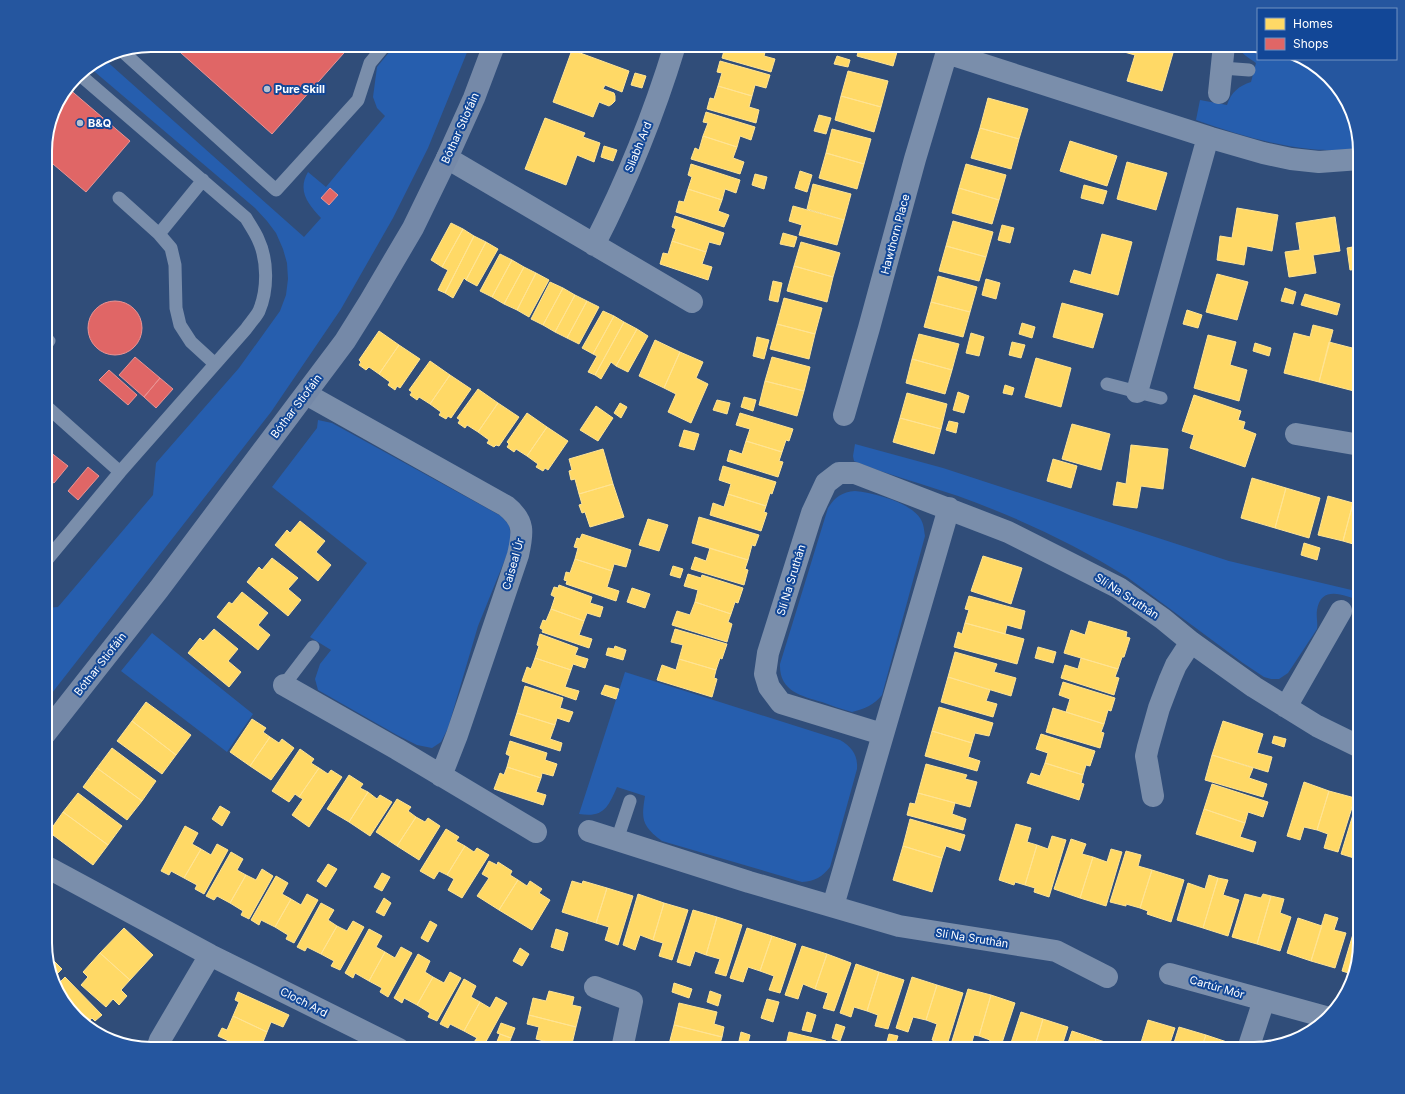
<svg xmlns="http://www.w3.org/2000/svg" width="1405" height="1094" viewBox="0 0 1405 1094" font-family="Inter,sans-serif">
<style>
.green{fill:#265eae}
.homes{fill:#ffd966;stroke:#ffe494}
.shops{fill:#e06666;stroke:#e99494}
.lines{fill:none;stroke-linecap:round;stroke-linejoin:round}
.lane{stroke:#7a8eab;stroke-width:13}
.street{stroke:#7a8eab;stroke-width:22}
.secondary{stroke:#7589a8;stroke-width:22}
.poi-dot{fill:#b7c1d0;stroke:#124797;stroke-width:1.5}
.labels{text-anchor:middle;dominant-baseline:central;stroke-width:4;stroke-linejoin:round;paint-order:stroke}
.poi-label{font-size:11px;font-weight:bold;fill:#fff;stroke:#124797;text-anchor:start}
.street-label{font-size:11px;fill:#fff;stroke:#124797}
.rim{fill:none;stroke:#fff;stroke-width:2}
</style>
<rect width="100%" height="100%" fill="#304d79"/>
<!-- green -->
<path class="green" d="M395,45H470L428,148L393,218L341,309L271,412L45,702V608L58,607L153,495L156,463L239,368L280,311L286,295L288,279L287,263L283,249L276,233L267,221L255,208L89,67L103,58L304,237L321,218C308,204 297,191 308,172L326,187L385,116L377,108L373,97L377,67Z
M1237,45L1258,46V59H1304L1319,67L1349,104L1360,149C1343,150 1327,151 1310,149C1271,145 1233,133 1196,120L1200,100L1227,105C1231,92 1239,86 1251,82L1256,63C1249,58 1240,53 1237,45Z
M318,420L332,423L501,516L509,525L512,542L478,626L448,728L441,742L432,748L417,745L397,735L318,690L315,679L320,664L331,650L310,637L367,563L272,487L317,428Z
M855,444L943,468L1229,561L1360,592V601C1344,595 1321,585 1317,610C1316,617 1318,623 1317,629L1288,673L1279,679H1271L1264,677L1243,663L1127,577C1075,544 1016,517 958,496C923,484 888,475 854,461L853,456Z
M855,491C874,493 909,502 920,518C924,524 924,530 925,536L882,695C874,705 864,709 852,712C842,709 832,706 822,702C801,696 779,691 780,664L828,508C835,497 842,492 855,491Z
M152,633L253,714L227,752L121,671Z
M625,672L840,740C852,747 858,755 857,769L830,867C822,877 815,881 802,882L662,841C642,826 641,820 645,796L617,787C608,807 604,818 579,814Z"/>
<!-- homes -->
<path class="homes" d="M731,45H767L764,56L775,59L771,72L722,58L725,47L730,48Z
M860,45H899L893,66L857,56Z
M1027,45H1042V48Z
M1119,45H1145L1173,53L1162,91L1127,81L1135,55L1117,50Z
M572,50L629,71L622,92L605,85L603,89L614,93L615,96V101L612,104L609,106L599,102L593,117L553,102Z
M837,56L850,60L848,67L834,64Z
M720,61L770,75L766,88L755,85L752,96L718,86L722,73L717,72Z
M848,71L888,81L881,107L841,96Z
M635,73L646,76L642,88L631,85Z
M718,86L752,96L749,107L759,110L756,123L707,109L710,98L714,99Z
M841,96L881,107L874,132L835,120Z
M988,98L1028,109L1019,139L980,128Z
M706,112L755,127L751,140L740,136L737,147L703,136L708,123L703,122Z
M819,115L831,118L826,134L814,131Z
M545,118L585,133L583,137L600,143L594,162L577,155L566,185L525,169Z
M980,128L1019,139L1011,169L971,158Z
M832,129L871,139L864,164L826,153Z
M703,136L737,147L733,158L744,162L740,174L691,159L695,148L699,150Z
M1070,141L1117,156L1107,186L1060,171Z
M604,146L617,150L613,161L601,157Z
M826,153L864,164L857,189L819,178Z
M1127,162L1167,173L1156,210L1117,199Z
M691,164L740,180L736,193L725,189L722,200L688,189L692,177L688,175Z
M966,164L1006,175L999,200L959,188Z
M800,171L812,175L807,192L795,188Z
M755,174L767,177L764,189L752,185Z
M813,184L851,194L844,220L807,209Z
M1084,185L1107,191L1103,204L1081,198Z
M959,188L999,200L992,224L952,213Z
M688,189L722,200L718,211L729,215L724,227L676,212L679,201L684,202Z
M793,206L844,220L837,245L799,235L802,225L789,221Z
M1237,208L1278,215L1272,251L1247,246L1244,265L1217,260L1220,236L1232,238Z
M1354,214H1360V269L1350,270L1347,248L1358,246Z
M675,216L724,233L720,245L709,242L706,252L672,241L676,229L672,227Z
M1335,217L1340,251L1313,255L1316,273L1289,277L1285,252L1300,250L1296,223Z
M953,221L993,232L986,257L946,246Z
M451,223L463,229L442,267L431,260Z
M1002,225L1014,228L1010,243L998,240Z
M463,229L474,236L445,293L438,290L448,270L442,267Z
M783,233L797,237L794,247L780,244Z
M1102,234L1132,242L1118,295L1070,282L1074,270L1091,275Z
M474,236L486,242L466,280L464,278L453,298L445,293Z
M672,241L706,252L702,264L712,267L708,280L660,264L663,253L668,254Z
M486,242L498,249L477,286L466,280Z
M801,242L840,253L833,277L794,266Z
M946,246L986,257L979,281L939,271Z
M500,254L512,260L492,297L480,291Z
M512,260L524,267L504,304L492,297Z
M794,266L833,277L827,302L787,291Z
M524,267L536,273L517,310L504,304Z
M536,273L549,280L529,317L517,310Z
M1217,274L1248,282L1237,320L1206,312Z
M938,276L977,287L970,312L931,302Z
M986,279L1000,283L996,299L982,295Z
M773,281L782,283L778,302L769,300Z
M550,282L563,288L543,325L531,319Z
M563,288L575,295L555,332L543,325Z
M1285,288L1296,292L1293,304L1281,301Z
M1305,294L1340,304L1337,315L1301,305Z
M575,295L587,301L567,338L555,332Z
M784,298L822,308L815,334L777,324Z
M587,301L599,307L579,344L567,338Z
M931,302L970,312L963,337L924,327Z
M1062,303L1103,314L1093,348L1053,337Z
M1187,310L1202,315L1198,328L1183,324Z
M603,311L614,316L593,354L582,348Z
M614,316L624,322L595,375L588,372L597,356L593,354Z
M624,322L637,329L616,366L611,362L601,379L595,375Z
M1022,323L1035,327L1032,338L1019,334Z
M777,324L815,334L809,359L770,349Z
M1313,325L1333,330L1319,382L1284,373L1294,333L1310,337Z
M637,329L648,336L628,372L616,366Z
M379,331L399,345L379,374L369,367L366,370L359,365L361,362L359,360Z
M971,333L984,337L979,356L966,353Z
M919,334L959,344L952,370L912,359Z
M1208,335L1236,342L1230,365L1247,370L1239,401L1194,388Z
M757,337L769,340L764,359L753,356Z
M655,340L680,352L664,388L639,376Z
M1012,342L1025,345L1021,358L1009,355Z
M1329,342L1360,350V367L1354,391L1319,382Z
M1255,343L1271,348L1269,356L1253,351Z
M399,345L420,359L400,388L397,386L395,390L388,385L390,382L379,374Z
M680,352L703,362L696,378L708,384L691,423L668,412L676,394L664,388Z
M772,357L810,367L804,391L765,381Z
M1036,358L1071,368L1061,407L1025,397Z
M912,359L952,370L945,394L906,383Z
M430,361L450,375L430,404L419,397L417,400L410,395L412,392L409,390Z
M450,375L471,389L451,418L448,416L446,419L439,415L441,412L430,404Z
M765,381L804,391L797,416L759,405Z
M1005,385L1014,388L1012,395L1003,393Z
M478,389L498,403L478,432L467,425L465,428L458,423L460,420L457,418Z
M958,392L969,396L964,413L953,410Z
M907,393L947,404L941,429L900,418Z
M1194,395L1241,411L1238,420L1245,422L1243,429L1256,434L1245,467L1190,448L1194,435L1182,431Z
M744,397L756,400L753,411L741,407Z
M717,400L730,403L727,414L713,410Z
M498,403L519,417L499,446L496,445L494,447L487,443L489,440L478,432Z
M620,403L627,407L621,418L614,413Z
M596,406L613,418L598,441L580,430Z
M527,413L547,427L527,456L516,449L514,452L507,447L509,444L507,442Z
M740,413L793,429L789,441L786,440L782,452L746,441L750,429L736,425Z
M900,418L941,429L934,454L893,442Z
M949,421L958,423L956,433L946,430Z
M1072,424L1110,434L1101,470L1062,459Z
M547,427L568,441L548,470L545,468L543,471L536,467L538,464L527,456Z
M684,430L699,434L694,450L679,446Z
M746,441L782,452L779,461L783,462L778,477L727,461L730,450L742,454Z
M1131,445L1168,449L1163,489L1141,486L1137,508L1113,505L1117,482L1126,484Z
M603,449L613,484L579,494L575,479L571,480L569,471L572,470L569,459Z
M1053,459L1077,466L1071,488L1047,481Z
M723,466L776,482L772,494L770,493L766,506L728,494L731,484L719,480Z
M1252,478L1286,488L1275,528L1241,518Z
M613,484L624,517L590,527L585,512L582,513L579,505L582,504L579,494Z
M1286,488L1320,498L1309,538L1275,528Z
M728,494L766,506L764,512L767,513L761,531L710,515L713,503L724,507Z
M1328,496L1353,503L1343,541L1318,535Z
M1353,503L1360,505V546L1343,541Z
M699,517L759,535L755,546L752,545L748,560L692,543Z
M648,519L668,525L659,551L639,545Z
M300,521L325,541L316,552L331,565L318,581L275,545L287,530L290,533Z
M582,534L631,550L626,567L614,564L612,571L575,559L578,548L574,547L577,538L580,539Z
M1304,543L1320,548L1317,560L1301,555Z
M710,548L748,560L745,569L748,570L744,585L691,569L695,557L706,561Z
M983,556L1022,568L1011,604L971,591Z
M272,558L298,578L288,589L301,600L288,616L247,582L259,567L262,570Z
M575,559L612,571L607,587L619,591L616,601L566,584L567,581L564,580L566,572L570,573Z
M673,566L683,569L680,578L670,575Z
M688,574L701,578L702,575L743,588L738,603L735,602L731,614L695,602L698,590L684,586Z
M559,585L592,597L590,603L603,607L600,617L587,613L584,621L551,609L555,597L551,595L554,587L558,588Z
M632,588L650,594L645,608L627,602Z
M242,592L268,613L258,625L270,635L258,650L217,617L229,602L232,604Z
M969,596L1025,611L1021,629L1007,625L1005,634L965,623L969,610L965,609Z
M695,602L731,614L728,622L732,624L727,642L672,625L677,611L690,615Z
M551,609L584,621L579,635L592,639L589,648L542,632L543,630L540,628L543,620L546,621Z
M1089,621L1127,632L1126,637L1130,638L1124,657H1122L1118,669L1064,653L1071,630L1085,635Z
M965,623L1024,639L1017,664L954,647L958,632L962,634Z
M214,629L238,649L228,661L241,672L229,687L188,653L200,638L203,641Z
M675,629L727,644L722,659L720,658L716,670L679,659L683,645L671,642Z
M540,634L578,648L575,655L588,659L585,668L573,664L571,670L535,658L539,646L537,645Z
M615,646L626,650L623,660L606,655L608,648L614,649Z
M1038,647L1056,652L1053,663L1035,658Z
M955,652L997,664L994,672L1016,678L1011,696L948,677Z
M535,658L571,670L565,687L579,691L576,700L522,681L527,667L531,669Z
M1081,658L1118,669L1115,677L1119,678L1114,695L1061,678L1065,665L1078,669Z
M679,659L716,670L714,678L717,679L712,697L657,680L662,665L676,670Z
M948,677L990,690L986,701L997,704L993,717L941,702Z
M1063,682L1115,698L1111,711L1108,710L1104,724L1066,712L1070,699L1059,695Z
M605,685L619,689L616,699L601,694Z
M525,686L563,698L560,708L573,712L569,722L557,718L555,725L517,713Z
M146,702L191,735L176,755L132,721Z
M939,707L993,723L989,736L975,733L972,743L932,731Z
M1053,708L1104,724L1101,732L1104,733L1100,748L1046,732Z
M517,713L555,725L550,739L562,743L560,751L510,735Z
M252,719L266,728L263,732L270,737L250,766L230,752Z
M132,721L176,755L162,774L117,741Z
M1223,721L1263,734L1257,753L1272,757L1268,772L1212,755Z
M932,731L972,743L968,757L980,761L977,771L925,756Z
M1041,734L1095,751L1090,766L1086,765L1083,775L1045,763L1048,753L1036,749Z
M1274,736L1286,739L1284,747L1272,743Z
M270,737L279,743L282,739L294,748L271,780L250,766Z
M510,741L547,753L545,760L557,764L553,776L542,773L541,778L507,767L510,756L506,754Z
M112,748L156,781L142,801L97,768Z
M300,749L314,759L311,763L319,768L299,797L295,794L289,802L272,791Z
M1212,755L1253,768L1249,778L1267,784L1263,797L1205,780Z
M1045,763L1083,775L1081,783L1084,784L1079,800L1027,783L1031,773L1040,776Z
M926,764L967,775L965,779L977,782L970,807L918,793Z
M507,767L541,778L536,792L546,795L543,805L494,789L500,773L504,775Z
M97,768L142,801L127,820L83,787Z
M319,768L328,774L331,770L342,777L309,827L292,815L303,799L299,797Z
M349,775L363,784L360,788L368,792L349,822L327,809Z
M1304,782L1329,791L1317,830L1304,827L1300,840L1287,836Z
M1212,784L1268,802L1263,817L1248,812L1245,823L1204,809Z
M1329,791L1355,798L1338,852L1324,848L1328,834L1317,830Z
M368,792L377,799L380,795L392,802L370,836L349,822Z
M78,793L122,826L108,845L63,812Z
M918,793L955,803L952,814L966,819L963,830L907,815L910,803L915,804Z
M1358,798H1360V843L1359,842L1354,858L1341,854Z
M397,799L411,807L408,811L416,817L397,846L376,832Z
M220,806L230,812L222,826L212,819Z
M1204,809L1245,823L1240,837L1256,842L1253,852L1196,834Z
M63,812L108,845L93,865L49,832Z
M416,817L425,822L428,818L440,826L419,860L397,846Z
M910,819L965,835L960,851L946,846L942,858L903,846Z
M1016,824L1031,828L1027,842L1037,845L1025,885L1015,882L1014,885L999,880Z
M185,826L198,833L192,844L201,849L184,878L171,871L169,875L161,871Z
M446,829L459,837L456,841L465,846L447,875L439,871L434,879L420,871Z
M1052,836L1066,840L1049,897L1034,892L1035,888L1025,885L1037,845L1048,849Z
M1071,839L1086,844L1082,854L1093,857L1080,898L1054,889Z
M217,844L228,850L204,894L195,889L197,885L184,878L201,849L211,855Z
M465,846L474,852L477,848L489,855L462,898L448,890L454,879L447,875Z
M903,846L942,858L932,892L893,880Z
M1111,849L1122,852L1106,906L1080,898L1093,857L1107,862Z
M1126,851L1141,855L1138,866L1152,870L1140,908L1126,904V906L1110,902Z
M231,852L243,859L237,870L246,875L230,903L217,896L214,900L206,896Z
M489,861L497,865L498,862L512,871L510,875L518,880L499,910L477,896L489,878L482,874Z
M328,864L337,869L326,887L317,881Z
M262,869L273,876L249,919L241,915L243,911L230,903L246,875L256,880Z
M1152,870L1184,880L1171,922L1147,914L1148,911L1140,908Z
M382,873L390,877L382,891L374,887Z
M1209,875L1218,878L1203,928L1177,920L1188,883L1205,889Z
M276,876L288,883L282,894L291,899L275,927L261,920L259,925L251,920Z
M1218,878L1228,880L1223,895L1239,900L1228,936L1203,928Z
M518,880L527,886L530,881L542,889L539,893L550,900L532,930L499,910Z
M572,881L582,884L583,881L607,888L596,923L562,912Z
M607,888L633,896L618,945L605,940L609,927L596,923Z
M307,894L318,900L294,943L286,939L288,935L275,927L291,899L301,905Z
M638,894L664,903L653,940L640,935L635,950L623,945Z
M1245,894L1261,898L1263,894L1271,896L1257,944L1232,937Z
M1271,896L1284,899L1280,913L1291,917L1280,951L1257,944Z
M384,898L391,903L384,916L376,912Z
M321,903L334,910L328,920L337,926L321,954L307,947L305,951L297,947Z
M664,903L688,910L672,960L659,956L663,943L653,940Z
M693,910L717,917L706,955L695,951L690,966L677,962Z
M1325,914L1338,918L1334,930L1346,933L1335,968L1311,961Z
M717,917L742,925L726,976L715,973L720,959L706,955Z
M1298,918L1322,926L1311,961L1287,953Z
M353,921L364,927L340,970L331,966L334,961L321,954L337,926L347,931Z
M430,921L437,925L428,942L421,938Z
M124,928L153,955L130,980L100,953Z
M747,928L772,936L760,971L748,967L743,982L730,978Z
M369,929L382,936L376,947L385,952L369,981L355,973L353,978L345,973Z
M556,929L568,933L563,951L551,947Z
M1353,934L1360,937L1355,975L1342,971Z
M772,936L796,944L780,993L769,990L774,976L760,971Z
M802,946L827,954L815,989L803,984L798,999L785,995Z
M401,947L412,953L388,997L380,992L382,988L369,981L385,952L395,958Z
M520,948L529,954L522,966L513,961Z
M100,953L130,980L121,990L127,996L119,1005L113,999L106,1007L81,985L88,977L83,972Z
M418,954L430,961L425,972L433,977L417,1005L404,998L402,1003L394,998Z
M827,954L851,963L834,1011L823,1008L828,993L815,989Z
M52,959L62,969L54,977L52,975L49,962Z
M856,964L879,972L867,1011L854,1007L851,1017L840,1013Z
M450,972L461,978L437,1021L428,1017L430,1013L417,1005L433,977L444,983Z
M879,972L904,980L888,1029L875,1026L878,1015L867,1011Z
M65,977L102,1015L95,1021L92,1018L84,1025L60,995L63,993L56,986Z
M912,977L937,985L926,1020L913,1017L908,1032L896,1028Z
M464,979L476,986L471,997L480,1002L464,1031L450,1024L448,1028L440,1024Z
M674,983L692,989L689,998L672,992Z
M937,985L963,993L947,1045L932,1040L937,1024L926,1020Z
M968,989L991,995L979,1036L974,1035L971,1045L964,1043L963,1045L952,1041Z
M549,991L574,997L572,1005L581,1007L576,1027L529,1015L533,998L546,1001Z
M710,991L721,995L718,1006L707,1002Z
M238,992L289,1015L283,1027L271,1022L267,1032L233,1016L239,1002L235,1000Z
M991,995L1015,1003L1000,1049H987L990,1040L979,1036Z
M496,997L507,1003L483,1047L474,1042L477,1038L464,1031L480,1002L490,1008Z
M767,999L779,1002L773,1022L761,1018Z
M679,1003L717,1012L714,1024L724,1027L722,1037L674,1025Z
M807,1012L816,1015L811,1032L802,1030Z
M1021,1012L1043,1019L1034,1049H1009Z
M529,1015L576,1027L571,1048L536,1039L539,1027L527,1024Z
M233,1016L267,1032L263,1042L274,1048L273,1049H246L218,1036L222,1028L227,1030Z
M1043,1019L1068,1027L1061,1049H1034Z
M1148,1020L1175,1028L1168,1049H1139Z
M501,1023L515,1028L511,1038L497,1033Z
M836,1024L845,1027L840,1041L832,1038Z
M674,1025L722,1037L719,1047L709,1045L708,1049L668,1048Z
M1179,1027L1206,1035L1201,1049H1172Z
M1072,1031L1096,1039L1093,1049H1066Z
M741,1032L750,1035L748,1043L739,1041Z
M789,1032L826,1041L824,1049H785Z
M500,1034L511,1038L507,1048L496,1044Z
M889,1034L898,1036L894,1049H885Z
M1206,1035L1230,1043L1228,1049H1201Z
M1096,1039L1126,1049H1093Z
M215,1042L231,1049H211Z"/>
<!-- shops -->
<path class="shops" d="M172,45H351L272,134Z
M68,88L130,141L86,192L53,164L45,173V144L56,104Z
M330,188L338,195L329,205L321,198Z
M88 328a27 27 0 1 1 54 0a27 27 0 1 1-54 0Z
M45,320L50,324L45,330Z
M135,357L160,378L144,397L119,375Z
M109,370L137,395L128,405L99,380Z
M160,378L173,389L156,408L144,397Z
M45,448L68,466L54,483L45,478Z
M88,467L99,476L78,500L68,491Z"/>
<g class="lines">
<!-- lane -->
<path class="lane" d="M122,51L276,190L358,100L370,63L385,45
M1222,68L1249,70
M119,198L159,234L171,248L175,265L176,308L180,325L191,342L215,364
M159,234L203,180
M45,345L49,341
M1107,384L1161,398
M45,405L120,472
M45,562L120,472L246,329C250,323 256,317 259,311C268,290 268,260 258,239C255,232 250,225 246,218L79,74
M284,685L313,647
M617,840L630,801"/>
<!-- street -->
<path class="street" d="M947,53L1211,138L1263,153L1291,159L1319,162L1360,159
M1219,93L1224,45
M447,158L692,302
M594,245C627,181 654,114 675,45
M1137,392L1208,137
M306,394L506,506C525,521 523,533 518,555L457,735L441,776
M844,415L869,328L915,159L949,45
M1296,434L1360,445
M284,685L397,749L536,832
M1286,707L1341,611
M882,734L781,703L769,687L765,674L768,653L812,513L826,483L839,473H855L1008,532L1119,588L1163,619L1191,642L1254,687L1317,726L1360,747
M1153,796L1146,756L1148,747L1159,708L1170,679L1176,665L1191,642
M589,831L749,882L899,926L1056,951L1107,977
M45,866L210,955L399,1049
M833,906L949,508
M1170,974L1326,1017
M595,987L632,1001L622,1049
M157,1049L160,1040L210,955
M1248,1049L1264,1000"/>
<!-- secondary -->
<path class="secondary" d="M45,734L159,589L345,341L370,301L413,228L447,158L474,98L494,45"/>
</g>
<!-- markers -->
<g class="poi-dot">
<circle cx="267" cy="89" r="4"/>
<circle cx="80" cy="123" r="4"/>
</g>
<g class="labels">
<!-- poi labels -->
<g class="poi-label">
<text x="275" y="89">Pure Skill</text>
<text x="88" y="123">B&amp;Q</text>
</g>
<!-- street labels -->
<g class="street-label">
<text transform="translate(460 128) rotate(-66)">Bóthar Stiofáin</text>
<text transform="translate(638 147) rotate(-68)">Sliabh Ard</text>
<text transform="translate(895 234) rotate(-75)">Hawthorn Place</text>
<text transform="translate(296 406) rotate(-53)">Bóthar Stiofáin</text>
<text transform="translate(513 564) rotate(-74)">Caiseal Úr</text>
<text transform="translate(791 580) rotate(-73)">Slí Na Sruthán</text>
<text transform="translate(1127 596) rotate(33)">Slí Na Sruthán</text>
<text transform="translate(100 664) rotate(-52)">Bóthar Stiofáin</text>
<text transform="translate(972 938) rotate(9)">Slí Na Sruthán</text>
<text transform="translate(1217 987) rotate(16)">Cartúr Mór</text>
<text transform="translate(304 1002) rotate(27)">Cloch Ard</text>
</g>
</g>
<!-- crop -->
<path d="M0 0H1405V1094H0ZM151 52H1254A99 99 0 0 1 1353 151V943A99 99 0 0 1 1254 1042H151A99 99 0 0 1 52 943V151A99 99 0 0 1 151 52Z" fill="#25569f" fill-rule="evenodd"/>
<path class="rim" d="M151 52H1254A99 99 0 0 1 1353 151V943A99 99 0 0 1 1254 1042H151A99 99 0 0 1 52 943V151A99 99 0 0 1 151 52Z"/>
<!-- legend -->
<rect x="1257" y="8" width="140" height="52" fill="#124797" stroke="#7191c1"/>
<rect x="1265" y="18" width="20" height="12" fill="#ffd966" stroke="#7191c1"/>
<text x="1293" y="28" font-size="12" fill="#ffffff">Homes</text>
<rect x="1265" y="38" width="20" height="12" fill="#e06666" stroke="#7191c1"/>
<text x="1293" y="48" font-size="12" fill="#ffffff">Shops</text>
</svg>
